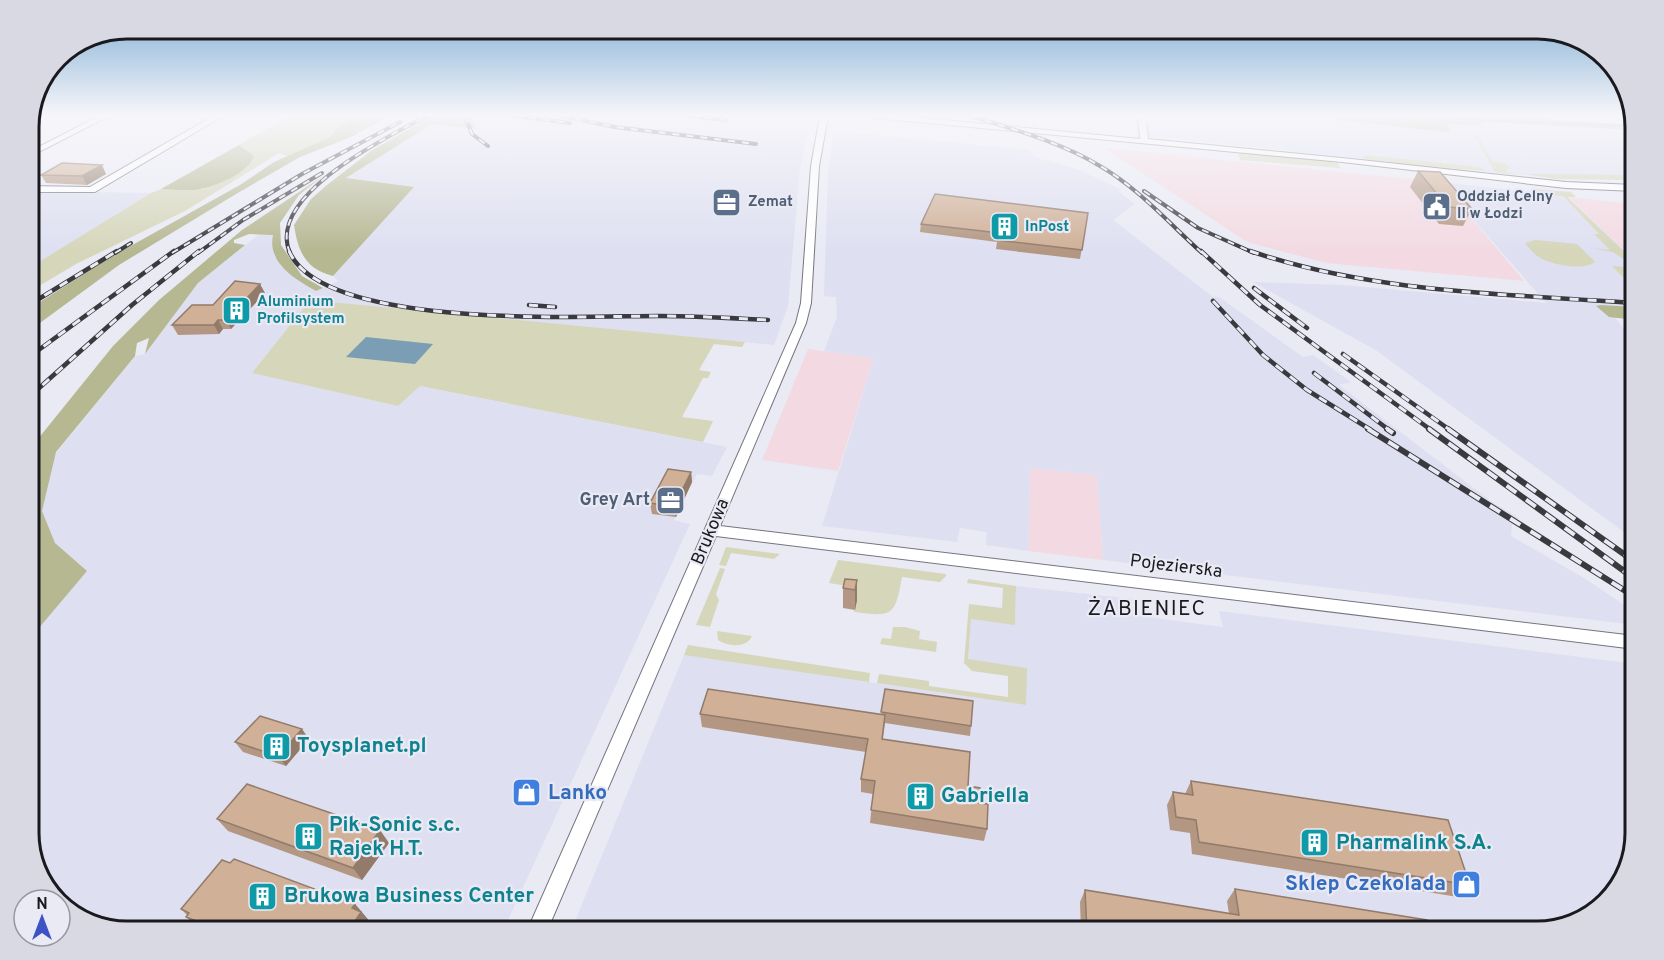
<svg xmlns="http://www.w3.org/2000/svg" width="1664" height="960" viewBox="0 0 1664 960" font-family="Overpass,sans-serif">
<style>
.commercial{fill:#f3dae2}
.built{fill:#dedff1}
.green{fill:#d5d6ba}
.forest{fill:#b6b892}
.water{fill:#7b9eb4}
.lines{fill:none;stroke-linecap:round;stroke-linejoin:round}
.stream{stroke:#7b9eb4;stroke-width:2}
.minor-casing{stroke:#74757f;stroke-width:2}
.minor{fill:#fff;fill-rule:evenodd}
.rail-far2-casing{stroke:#39393e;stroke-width:4}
.rail-far1-casing{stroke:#39393e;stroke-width:4.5}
.rail-casing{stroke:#39393e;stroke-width:6}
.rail-far2{stroke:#eaeaf5;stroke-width:2;stroke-dasharray:7;stroke-linecap:butt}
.rail-far1{stroke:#eaeaf5;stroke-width:3;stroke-dasharray:9;stroke-linecap:butt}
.rail{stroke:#eaeaf5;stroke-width:4;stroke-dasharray:12;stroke-linecap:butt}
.wall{fill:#b39782}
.shaded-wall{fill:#927b6a}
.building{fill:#d0b097;stroke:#927b6a;stroke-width:1.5}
.labels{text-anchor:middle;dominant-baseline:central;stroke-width:4.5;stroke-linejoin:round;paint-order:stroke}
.far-service-label{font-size:15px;font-weight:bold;fill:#4e5e75;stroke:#eaeaf5;text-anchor:start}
.far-culture-label{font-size:15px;font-weight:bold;fill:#0d838f;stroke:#eaeaf5;text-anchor:start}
.service-label{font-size:18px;font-weight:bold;fill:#4e5e75;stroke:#eaeaf5;text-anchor:end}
.street-label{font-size:18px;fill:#1a1a1e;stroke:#eaeaf5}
.quarter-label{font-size:21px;letter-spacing:1.5px;fill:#1a1a1e;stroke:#eaeaf5}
.near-culture-label{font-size:21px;font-weight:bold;fill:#0d838f;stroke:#eaeaf5;text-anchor:start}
.near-shop-label{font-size:21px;font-weight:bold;fill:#366cbe;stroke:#eaeaf5;text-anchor:start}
.rim{fill:none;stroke:#1a1a1e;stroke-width:3}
</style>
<rect width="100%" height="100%" fill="#eaeaf5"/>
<!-- commercial -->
<path class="commercial" d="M1104,148L1441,182L1524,281L1326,263L1247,242Z
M1568,197L1635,204V260Z
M808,349L874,358L838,471L762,460Z
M1030,468L1097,475L1103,560L1028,551Z"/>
<!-- built -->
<path class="built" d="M472,116H791L809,129L800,168L788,306L774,345L310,300L252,373L398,406L420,386L727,447L712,476L697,474L674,520L690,524L503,931H127L78,918L45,887L29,839V630L33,635L55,543L42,511L44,486L56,453L135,356L145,354L198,283L259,234L273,235L274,255L283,267L316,291L338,281L333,276L413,187L345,179L432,124L477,129Z
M1147,116H1335L1337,120L1450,132L1447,124L1478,125L1487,122L1635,130V179L1551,178L1148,136Z
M834,131L1029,150L1035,157L1079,170L1122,190L1118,191L1135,204L1113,220L1213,297H1219L1303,357L1313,355L1351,382L1339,385L1492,502L1519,518L1512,525L1511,536L1584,578L1635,612V625L1103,560L1097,475L1030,468L1028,551L986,545L987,532L960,528L957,542L822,526L874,358L824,351L837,317L836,297L824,296L828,171Z
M1441,182L1513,190L1517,195L1566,196L1635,260V310L1607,308L1635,342V540L1377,351L1253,282L1342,285L1546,303Z
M29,191L151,193L29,268Z
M1016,586L1132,599L1133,615L1207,625L1223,627L1219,611L1635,664V833L1622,882L1586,918L1537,931H571L684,655L1026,705V668L968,660L971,619L1015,624Z"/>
<!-- green -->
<path class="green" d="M290,116H358L337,128L330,137L288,156L279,153L185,211L76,264L29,292V268L151,193L161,189H203L254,156L239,145Z
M1315,118L1477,135L1492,161L1507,164L1511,169L1506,168L1507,172L1517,175L1495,172L1474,135Z
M1243,153L1329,161L1338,163L1340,168L1240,160L1238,154Z
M1366,155L1479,167L1487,171L1460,169L1475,172L1452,168L1451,170L1389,163L1385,160V163L1369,161L1361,157Z
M1527,174L1635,175V180L1555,179Z
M1535,189L1571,192L1576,197H1567L1635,262V289L1612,266L1628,267L1627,264H1631L1613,252L1591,248L1610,250L1594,234H1599L1567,200L1563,196L1540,195Z
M1535,240L1577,244L1595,262C1584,271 1551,265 1539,257C1534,254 1529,248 1525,243Z
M310,300L745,342L742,347L714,344L699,370L711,372L708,378H703L682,417L713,421L703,442L420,386L398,406L252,373Z
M726,547L780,554L774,559L731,553L726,566L719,565Z
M838,560L946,574V576L940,582L902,577C895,616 893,617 854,612L856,601L852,600L854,587L829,583Z
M720,568L725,569L716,594L719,600L710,627L696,625Z
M968,579L1016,586L1015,625L971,619L968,659L1027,668L1026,705L877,683L879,674L929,681V686L1008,697V676L972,671L964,663L969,604L1002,608L1003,588L967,583Z
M893,627H905L920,631L919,639L937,642L936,652L880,644L882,638L891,639Z
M717,631L752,636C747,648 728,647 718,640Z
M688,645L870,673L869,682L684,655Z"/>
<!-- forest -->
<path class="forest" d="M389,116L351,137L300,157L236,194L119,265L29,331V309L109,258L240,185L274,162L330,137L337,128L355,117Z
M432,116H470L477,129L432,124L346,178L414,187L333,276C305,269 298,251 294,225L311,199L327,185L371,151Z
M1335,116H1491L1635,125V130L1487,122L1478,125L1447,124L1450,132L1337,120Z
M239,145L254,156C248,173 220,184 204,188C191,192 174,189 161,189Z
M323,176L299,195L280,223L281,245L302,276L323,288L316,291C295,279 267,263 273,235L249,234L234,240V243L245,245L198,283L145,354L149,338L137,343L135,356L56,452L42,511L55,543L87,571L33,635L29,630V450L113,346L159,300L242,230Z
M1601,305L1635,307V320L1609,317L1596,306Z"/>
<!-- water -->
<path class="water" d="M366,337L433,344L415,364L346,357Z"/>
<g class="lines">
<!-- stream -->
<path class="stream" d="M1379,116L1635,126"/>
<defs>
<path id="minor" d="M99,116H109L29,157V152Z
M213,116H223L95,192H29V186L90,187Z
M820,116H828L819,166L811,303L806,323L720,526L1635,636V649L716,536L547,931H527L796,323L801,303L811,166Z
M871,116H901L1140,139L1138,116H1146L1148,139L1342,158L1566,182L1635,185V191L1566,188L1342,162L875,118Z"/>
</defs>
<!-- minor casing -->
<use href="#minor" class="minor-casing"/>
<!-- minor -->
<use href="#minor" class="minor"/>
<defs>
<path id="rail-far2" d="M465,116L472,134L488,146
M515,116L570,123
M562,116L615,127L756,144
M692,116L726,120
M971,116C1015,130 1060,142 1100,166C1138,188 1170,224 1202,253
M1144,191L1198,228L1254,253
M115,253L131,243
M172,253L302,174L400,122
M198,253L243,220L322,173
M290,253C265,196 387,137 427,116"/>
<path id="rail-far1" d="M289,251C323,330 582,316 658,316C695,316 731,318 768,320
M1201,251L1260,305L1431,430
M1250,251C1373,293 1507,294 1635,303
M1254,288L1307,328
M1213,301L1263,355L1307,390L1371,430
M29,305L117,251
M529,305L555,307
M1343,354L1450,430
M29,357L174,251
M1314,373L1389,430
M29,397L132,305L199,251"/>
<path id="rail" d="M1368,429L1635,597
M1387,429L1393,433
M1429,429L1635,579
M1448,429L1635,562"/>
</defs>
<!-- rail-far2 casing -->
<use href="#rail-far2" class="rail-far2-casing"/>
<!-- rail-far1 casing -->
<use href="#rail-far1" class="rail-far1-casing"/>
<!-- rail casing -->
<use href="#rail" class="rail-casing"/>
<!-- rail-far2 -->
<use href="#rail-far2" class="rail-far2"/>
<!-- rail-far1 -->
<use href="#rail-far1" class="rail-far1"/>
<!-- rail -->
<use href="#rail" class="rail"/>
</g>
<!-- wall -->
<path class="wall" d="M1633,125H1635V140L1627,136Z
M1418,171L1472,209L1463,226L1439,224L1410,187Z
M106,174L87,185L46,183L41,175Z
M1088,213L1080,259L996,249L997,242L920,232L921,224Z
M265,293L231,329H223L219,334L178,335L172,325L213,305Z
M691,472L692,482L676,517L652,514L650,503Z
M857,580V600L855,610L843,608V588Z
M885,689L971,726L970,736L885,723L883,739L968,786L979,803L987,829L984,841L870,823L873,794L861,792V779L866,752L702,727L700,714L881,715Z
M309,739L286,766L243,752L235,742Z
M1191,781L1470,885L1458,897L1192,854L1190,833L1170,830L1167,805L1173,792L1185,794Z
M217,819L389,843L362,880L228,831Z
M230,863L355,904L371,923L365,932H208L199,928L186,917L187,915L181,909Z
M1235,889L1431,932H1081L1080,902L1085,890L1229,914L1227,901Z"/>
<!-- shaded-wall -->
<path class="shaded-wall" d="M102,165L106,174L87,185L82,176Z
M260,284L265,293L231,329L226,320Z
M218,320L223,329L219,334L214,325Z
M691,472L692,482L676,517L674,507Z
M857,580V600L855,610V590Z
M302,729L309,739L286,766L278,756Z
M380,830L389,843L362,880L353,868Z
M355,904L371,923L365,932H355L351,927L352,908Z"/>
<!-- building -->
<path class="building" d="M62,163L102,165L82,176L41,175Z
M1418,171L1440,172L1472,209L1448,207Z
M935,194L1088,213L1082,250L997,240L999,233L921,224Z
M235,281L260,284L226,320H218L214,325H172L192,305H213Z
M668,469L691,472L674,507L650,503Z
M845,579L857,580L855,590L843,588Z
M708,689L885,715L882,739L970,752L968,786L980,788L979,803L988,804L987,829L871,810L875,781L861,779L868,739L700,714Z
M885,689L973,701L971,726L881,712Z
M260,716L302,729L278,756L235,742Z
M1191,781L1448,820L1470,885L1199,842L1196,820L1176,817L1173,792L1193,795Z
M247,784L380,830L353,868L217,819Z
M234,859L355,904L352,908L361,912L351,927L362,932H224L186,917L189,913L181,909L222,860L230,863Z
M1235,889L1427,920L1431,932H1087L1085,890L1239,915Z"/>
<!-- sky -->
<linearGradient id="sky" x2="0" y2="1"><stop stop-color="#7cabd3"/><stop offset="0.46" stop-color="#f6f6fa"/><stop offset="1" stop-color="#f6f6fa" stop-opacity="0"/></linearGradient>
<rect width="1664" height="251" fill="url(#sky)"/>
<!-- icons -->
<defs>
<symbol id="office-square" viewBox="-11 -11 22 22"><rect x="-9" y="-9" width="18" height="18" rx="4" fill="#5c6f8a" stroke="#eaeaf5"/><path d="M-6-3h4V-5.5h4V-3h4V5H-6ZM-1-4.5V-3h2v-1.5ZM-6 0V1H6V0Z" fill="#fff"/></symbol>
<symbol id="civic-square" viewBox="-11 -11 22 22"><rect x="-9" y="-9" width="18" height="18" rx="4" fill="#5c6f8a" stroke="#eaeaf5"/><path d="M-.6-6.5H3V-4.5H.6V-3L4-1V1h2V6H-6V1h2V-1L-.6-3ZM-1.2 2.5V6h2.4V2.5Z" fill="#fff"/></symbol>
<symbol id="building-square" viewBox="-11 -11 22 22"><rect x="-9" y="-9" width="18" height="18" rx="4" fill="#0f9aa8" stroke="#eaeaf5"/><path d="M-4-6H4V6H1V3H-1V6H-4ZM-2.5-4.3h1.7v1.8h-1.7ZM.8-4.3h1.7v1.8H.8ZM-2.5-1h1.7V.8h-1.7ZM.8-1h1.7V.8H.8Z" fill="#fff"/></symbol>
<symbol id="shop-square" viewBox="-11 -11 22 22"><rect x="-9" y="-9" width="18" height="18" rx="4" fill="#3f7fe0" stroke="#eaeaf5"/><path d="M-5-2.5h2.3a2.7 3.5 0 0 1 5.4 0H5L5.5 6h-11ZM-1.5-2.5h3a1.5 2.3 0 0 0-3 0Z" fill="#fff"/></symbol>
</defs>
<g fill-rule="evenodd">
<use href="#office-square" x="710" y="186" width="33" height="33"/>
<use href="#civic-square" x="1420" y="190" width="33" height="33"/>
<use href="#building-square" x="988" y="210" width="33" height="33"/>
<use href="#building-square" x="220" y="294" width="33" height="33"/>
<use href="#office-square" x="654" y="484" width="33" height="33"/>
<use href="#building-square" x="260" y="730" width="33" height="33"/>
<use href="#shop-square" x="510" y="776" width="33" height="33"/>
<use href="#building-square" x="904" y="780" width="33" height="33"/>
<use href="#building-square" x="292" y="820" width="33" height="33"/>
<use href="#building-square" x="1298" y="826" width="33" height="33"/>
<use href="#shop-square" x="1450" y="868" width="33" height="33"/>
<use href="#building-square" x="246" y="880" width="33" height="33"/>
</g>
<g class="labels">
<!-- far-service labels -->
<g class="far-service-label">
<text x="1457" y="197">Oddział Celny<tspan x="1457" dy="17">II w Łodzi</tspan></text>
<text x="748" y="202">Zemat</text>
</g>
<!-- far-culture labels -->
<g class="far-culture-label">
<text x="1025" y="227">InPost</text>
<text x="257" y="302">Aluminium<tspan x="257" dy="17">Profilsystem</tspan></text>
</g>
<!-- service labels -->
<g class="service-label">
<text x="650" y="500">Grey Art</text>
</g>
<!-- street labels -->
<g class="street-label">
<text transform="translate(711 532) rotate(-67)">Brukowa</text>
<text transform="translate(1176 567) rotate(7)">Pojezierska</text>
</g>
<!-- quarter labels -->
<g class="quarter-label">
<text x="1147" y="609">ŻABIENIEC</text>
</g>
<!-- near-culture labels -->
<g class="near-culture-label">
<text x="297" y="746">Toysplanet.pl</text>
<text x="941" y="796">Gabriella</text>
<text x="329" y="825">Pik-Sonic s.c.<tspan x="329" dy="24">Rajek H.T.</tspan></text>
<text x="1336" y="843">Pharmalink S.A.</text>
<text x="284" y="896">Brukowa Business Center</text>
</g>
<!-- near-shop labels -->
<g class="near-shop-label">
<text x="548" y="793">Lanko</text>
<text x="1446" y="884" text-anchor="end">Sklep Czekolada</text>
</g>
</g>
<!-- crop -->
<path d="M0 0H1664V960H0ZM127 39H1537A88 88 0 0 1 1625 127V833A88 88 0 0 1 1537 921H127A88 88 0 0 1 39 833V127A88 88 0 0 1 127 39Z" fill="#d9d9e4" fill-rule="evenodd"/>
<path class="rim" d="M127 39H1537A88 88 0 0 1 1625 127V833A88 88 0 0 1 1537 921H127A88 88 0 0 1 39 833V127A88 88 0 0 1 127 39Z"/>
<!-- north arrow -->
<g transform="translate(42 918)"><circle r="28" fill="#eaeaf5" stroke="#97979f" stroke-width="1.5"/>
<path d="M0-4.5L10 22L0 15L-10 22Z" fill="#3d52c5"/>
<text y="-9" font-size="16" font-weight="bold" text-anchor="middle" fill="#1a1a1e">N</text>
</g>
</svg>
